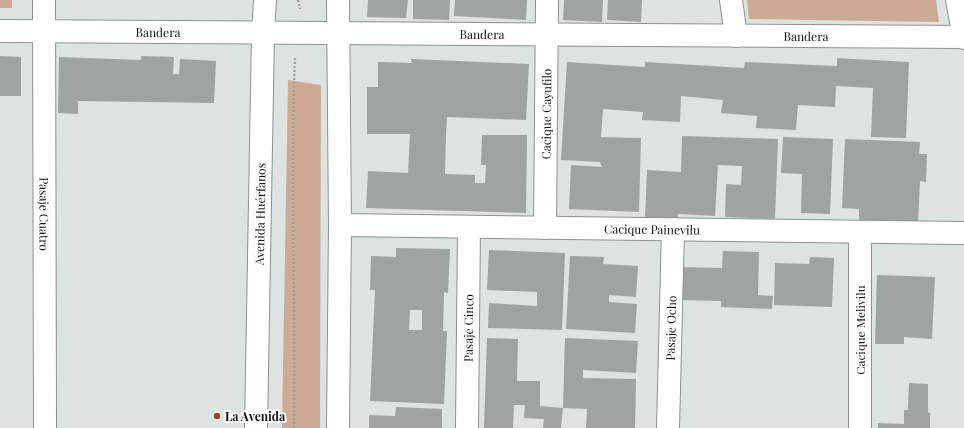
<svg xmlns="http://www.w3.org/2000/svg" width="964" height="428" viewBox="0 0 964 428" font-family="'Playfair Display',serif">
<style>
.green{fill:#ccaa95}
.building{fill:#9fa4a2;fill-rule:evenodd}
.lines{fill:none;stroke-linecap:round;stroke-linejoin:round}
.minor-casing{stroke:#8d9290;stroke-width:24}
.primary-casing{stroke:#8d9290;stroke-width:24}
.path{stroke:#9da1a0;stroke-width:2.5;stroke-dasharray:2 2;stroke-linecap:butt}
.minor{stroke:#fff;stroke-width:22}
.primary{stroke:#fff;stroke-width:22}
.poi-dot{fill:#8d4c19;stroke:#fff;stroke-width:1.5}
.labels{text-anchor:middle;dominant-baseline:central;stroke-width:4;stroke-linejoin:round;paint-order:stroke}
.street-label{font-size:12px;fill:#0f1110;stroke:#fff}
.poi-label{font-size:12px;font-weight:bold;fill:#0f1110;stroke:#fff;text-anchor:start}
</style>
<rect width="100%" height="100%" fill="#dde3e1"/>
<!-- green -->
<path class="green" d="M0,0H12V8H0Z
M747,0H936L939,22L749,19Z
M288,80L321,85L320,428H282Z"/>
<!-- building -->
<path class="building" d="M368,0H408L406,18L367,17Z
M413,0H450L449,20L413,19Z
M455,0H527L526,20L454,16Z
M564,0H603L602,22L563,20Z
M608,0H642L641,22L607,20Z
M0,56L21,57V96H0Z
M141,56L174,57L173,74H179L180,59L216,61L214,103L78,101V114L58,113L59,57L141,60Z
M837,58L909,62L906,138L871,137L873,88L836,86L835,107L798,105L796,130L756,128L757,116L721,113L723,100L681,96L680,122L642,120L643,112L603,109L601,137L641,138L639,212L569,209L571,165L602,167L600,162L561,160L567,62L645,67V62L744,68L745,62L837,66Z
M411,59L529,64L526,120L447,117L446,135L445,174L475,175V183H485L486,165H481L482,135H527L526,213L366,208L368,171L408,173L410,134H367V87H378V62L412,63Z
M682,136L778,139L775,219L725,217L726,184L741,185L742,166L718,165L715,216L678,214V218L645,217L647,170L681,172Z
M783,137L833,139L830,214L801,213L802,174L781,173Z
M845,139L920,142L919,154H927L926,182L920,181L918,223L859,220V209L842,208Z
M396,248L450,249L448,293L444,292L443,331H447L444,404L370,401L375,290H370L371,256L396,257ZM410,310H422V330H409Z
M489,250L565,253L562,330L488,328L489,303L537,306V292L487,290Z
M723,251L759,252L758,295L773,296L772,309L721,307V301L680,300L681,267L722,268Z
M570,256L604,257L603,264L638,266L636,297L609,295V302L637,304L635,333L566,329Z
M810,257L834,258L832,307L774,305L775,263L809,264Z
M877,275L935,277L932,339L904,337V344H875Z
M487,338L518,339L517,381H540V406L563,408L561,428H543L544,419L524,418L525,405H514L513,428H484Z
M565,338L638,341L636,373L583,370V378L636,379L635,428H586L587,409L563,408Z
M909,383L928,384V412L930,413V428H878V423L904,424V410H908Z
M396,407L442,409V428H369V415L395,416Z"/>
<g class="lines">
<defs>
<g id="minor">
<path id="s1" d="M44,0L45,428"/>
<path d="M731,0L736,36"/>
<path d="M957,0L964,38"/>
<path id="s2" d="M0,31L964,37"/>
<path id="s3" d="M340,225L964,233"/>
<path id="s4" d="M545,228L547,0"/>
<path id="s5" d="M467,428L469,227"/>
<path id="s6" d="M668,428L673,229"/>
<path d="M860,428V232"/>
</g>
<g id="primary">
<path d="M338,0L340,225L338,428"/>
<path id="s7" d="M256,428L263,33L265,0"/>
</g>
</defs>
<!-- minor casing -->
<use href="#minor" class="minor-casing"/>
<!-- primary casing -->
<use href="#primary" class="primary-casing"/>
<!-- path -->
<path class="path" d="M298,0L300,9
M294,428C296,305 290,181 295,57"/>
<!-- minor -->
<use href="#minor" class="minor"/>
<!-- primary -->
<use href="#primary" class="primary"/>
</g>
<!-- markers -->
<circle class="poi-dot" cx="217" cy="416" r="4"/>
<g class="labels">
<!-- street labels -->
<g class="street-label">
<text stroke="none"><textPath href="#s2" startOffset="158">Bandera</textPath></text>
<text stroke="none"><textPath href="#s2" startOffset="482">Bandera</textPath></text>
<text stroke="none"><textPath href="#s2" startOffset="806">Bandera</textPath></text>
<text stroke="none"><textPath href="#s4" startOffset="114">Cacique Cayufilo</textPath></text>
<text stroke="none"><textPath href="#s1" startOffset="214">Pasaje Cuatro</textPath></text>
<text stroke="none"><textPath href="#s7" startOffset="214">Avenida Huérfanos</textPath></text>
<text stroke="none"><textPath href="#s3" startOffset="312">Cacique Painevilu</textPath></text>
<text stroke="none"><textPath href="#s5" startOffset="100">Pasaje Cinco</textPath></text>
<text stroke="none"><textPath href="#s6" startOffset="100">Pasaje Ocho</textPath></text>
<text transform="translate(860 330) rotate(-90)">Cacique Melivilu</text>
</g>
<!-- poi labels -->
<g class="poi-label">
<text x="225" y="416">La Avenida</text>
</g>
</g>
</svg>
